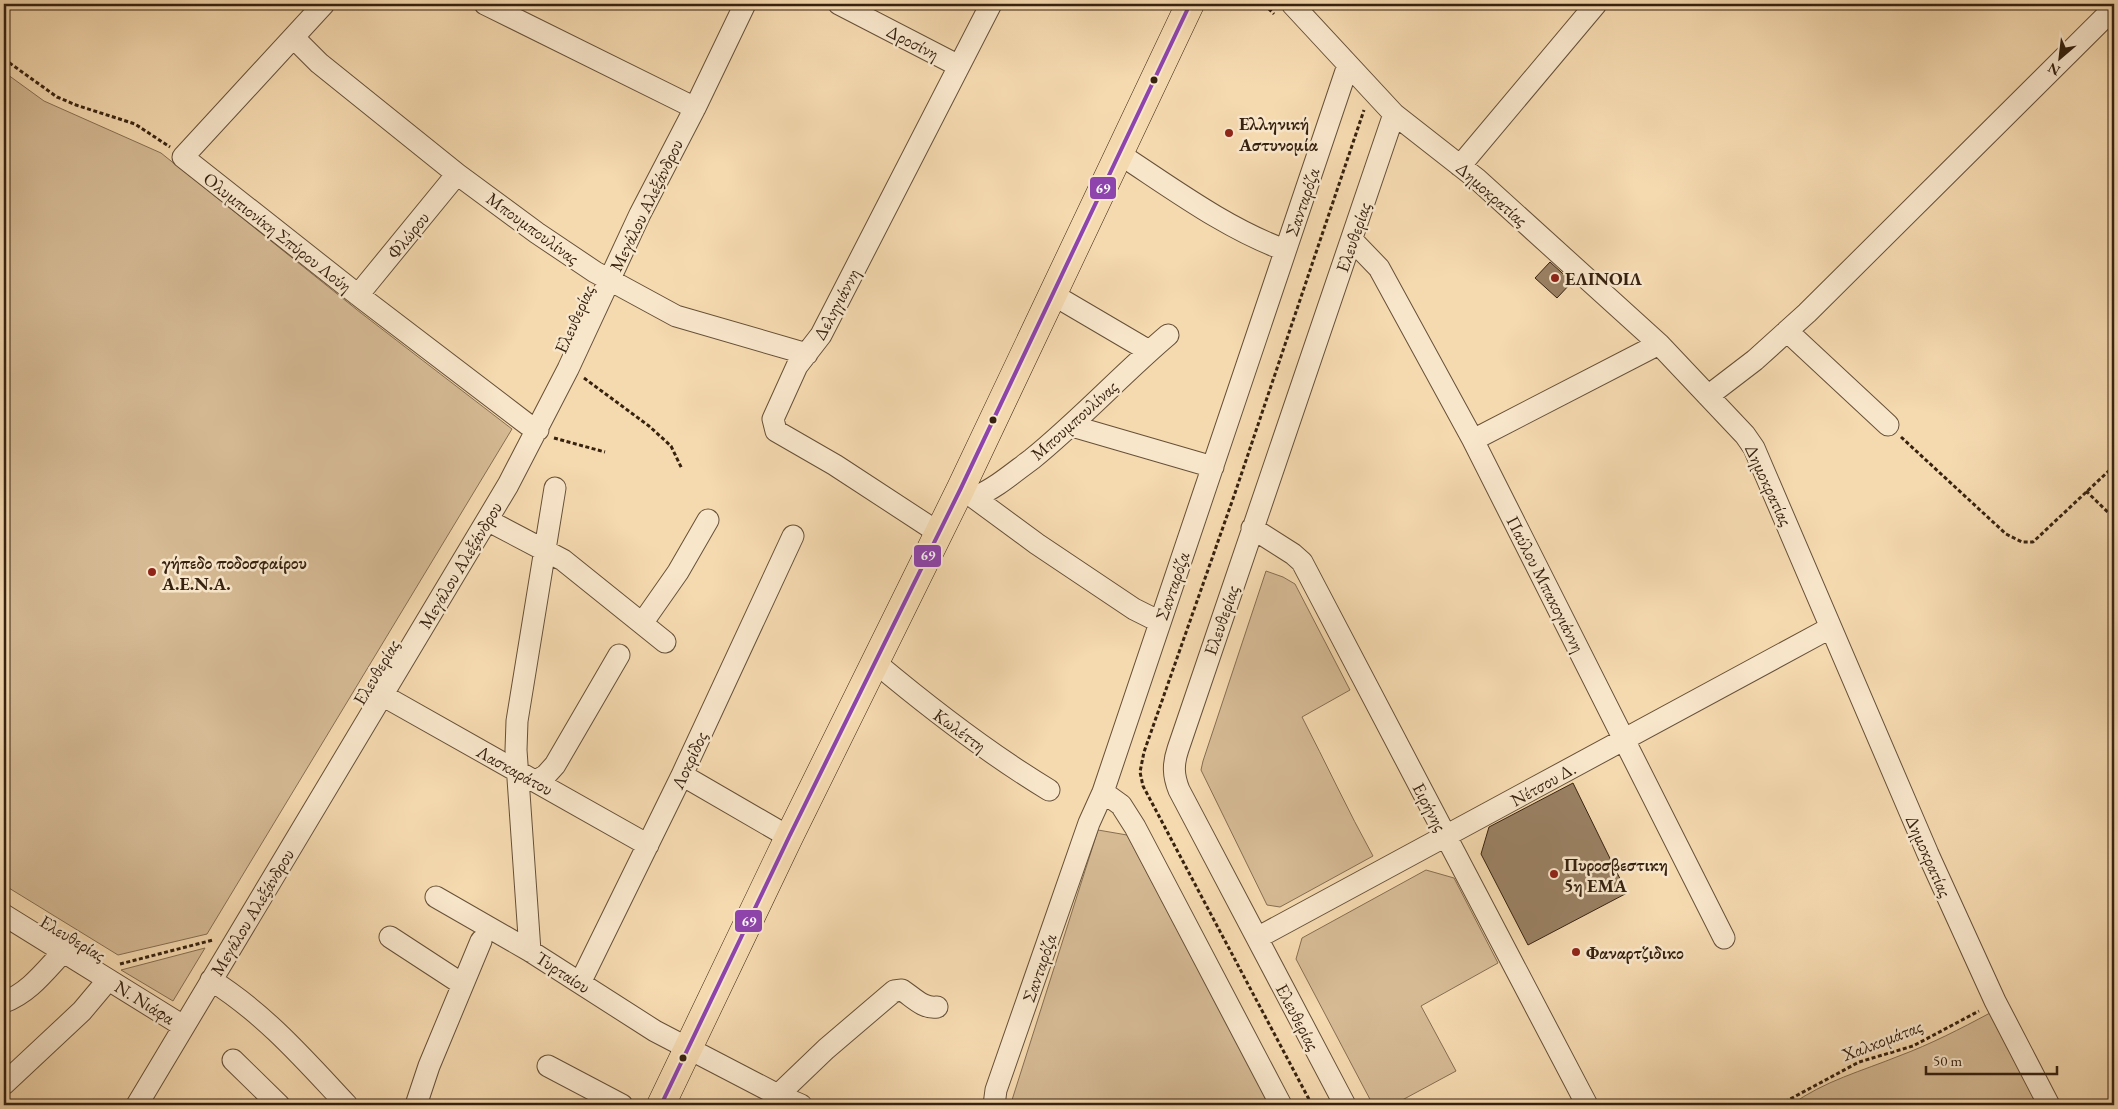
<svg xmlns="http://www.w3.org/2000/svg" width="2118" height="1109" viewBox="0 0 2118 1109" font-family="'EB Garamond',serif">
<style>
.green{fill:#d5ba94;stroke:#866e52}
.building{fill:#9a8163;stroke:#372210}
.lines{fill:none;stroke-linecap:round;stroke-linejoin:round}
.minor-casing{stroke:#665038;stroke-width:23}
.major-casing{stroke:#372210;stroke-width:29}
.path{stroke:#372210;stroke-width:3;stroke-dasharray:4 2.5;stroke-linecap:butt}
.minor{stroke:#f8e6cb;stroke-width:21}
.major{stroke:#f5d9af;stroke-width:28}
.bus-1-casing{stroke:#f8e6cb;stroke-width:8}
.bus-1{stroke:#8e44ad;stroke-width:4}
.bus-dot{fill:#372210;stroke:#f8e6cb;stroke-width:2}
.poi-dot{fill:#8f2418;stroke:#f8e6cb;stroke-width:2}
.labels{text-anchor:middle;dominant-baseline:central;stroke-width:5;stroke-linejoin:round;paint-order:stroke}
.street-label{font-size:18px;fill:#372210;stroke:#f8e6cb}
.poi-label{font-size:18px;font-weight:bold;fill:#372210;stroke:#f8e6cb;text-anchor:start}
.line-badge{stroke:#f8e6cb;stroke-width:2}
.badge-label{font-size:14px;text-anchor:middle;font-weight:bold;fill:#fff}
</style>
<rect width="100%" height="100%" fill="#f5d9af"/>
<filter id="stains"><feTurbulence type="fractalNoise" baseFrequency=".004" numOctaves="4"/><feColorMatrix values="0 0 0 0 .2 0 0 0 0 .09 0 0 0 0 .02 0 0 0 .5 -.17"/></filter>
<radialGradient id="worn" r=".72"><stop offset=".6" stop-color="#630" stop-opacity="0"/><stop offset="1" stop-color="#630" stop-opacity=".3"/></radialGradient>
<!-- green -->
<path class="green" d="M4,72L44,101L161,153L361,313L512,429L207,934L118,955L4,885Z
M1266,571L1283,577L1295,584L1350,690L1302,717C1326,763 1348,811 1373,856L1280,907L1267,905L1201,770L1203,761Z
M1098,830L1127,835L1270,1105H1014L1012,1100Z
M1426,870L1454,878L1498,963L1421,1006L1456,1071L1393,1105H1373L1296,959L1302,938Z
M205,948L173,1001L121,970Z
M1990,1013L2039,1105H1791C1824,1081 1862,1071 1899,1056C1931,1044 1960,1029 1990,1013Z"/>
<!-- building -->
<path class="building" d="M1550,262L1572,282L1557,298L1535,278Z
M1573,783L1627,893L1528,945L1481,854L1489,827Z"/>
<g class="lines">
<defs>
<path id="minor" d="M324,4L183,157L358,295L527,424L538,430
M485,4L695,108
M839,4L959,66
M1292,4L1394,114L1477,179L1659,344L1745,435L1754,448L1928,854L1995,1001L2049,1105
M294,38L319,63L457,174L537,233L595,272L676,316L807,354
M1118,153C1172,188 1225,228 1285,250
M1460,166L1596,4
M1352,240L1379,268L1473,440L1724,938
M1052,294L1149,351
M358,295L457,174
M1787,331L1888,425
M1708,396L1755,360L1807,313L2114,8
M1072,426L1213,467
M1473,440L1659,344
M965,491L1037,544L1134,609L1160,622
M975,497C996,488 1013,473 1032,459C1080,420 1121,375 1168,335
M487,520L563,560L665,642
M1252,528L1293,554L1302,562L1587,1105
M939,533L835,465L776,431L773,419L797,366L821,335L991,4
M643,622L678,572L708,520
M876,663C931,709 988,753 1049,790
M382,695L648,845
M682,775L789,837
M536,781L546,775L555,765L619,655
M1103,792L1121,805L1135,827L1281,1105
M436,897L530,951L655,1031L778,1095L801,1105
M4,915L183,1026
M390,937L462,984
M1257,938L1830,628
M530,951L516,750L517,721L555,488
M211,980C265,1014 304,1059 347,1105
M580,983L682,775L793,536
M4,1002C29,993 45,971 63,952
M233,1060L279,1105
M548,1066L622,1105
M4,1084L82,1011L108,980
M778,1095L826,1049L894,991L902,990C913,997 923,1009 937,1007
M137,1105L508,485L568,369L640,214L695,108L745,4
M416,1105L429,1066L481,941
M994,1105L996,1090L1089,823L1103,792L1348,65
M1345,1105L1179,790C1173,775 1173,764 1178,749L1394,114"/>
<path id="major" d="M661,1105L789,837L961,488L1190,4"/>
</defs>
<!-- minor casing -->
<use href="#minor" class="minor-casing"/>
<!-- major casing -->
<use href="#major" class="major-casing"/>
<!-- path -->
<path class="path" d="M814,4L821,7
M1264,4L1274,14
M4,59L57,97L76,105L135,124L170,147
M584,378L649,426L671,446L682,469
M1901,437L2006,534L2022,542H2033L2114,466
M554,438L605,452
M2086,491L2114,518
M120,964L213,940
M1312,1105L1143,786L1140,772L1144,752L1235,493L1364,110
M1779,1105L1859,1062L1913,1046L1979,1011"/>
<!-- minor -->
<use href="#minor" class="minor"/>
<!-- major -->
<use href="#major" class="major"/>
<defs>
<path id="bus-1" d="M661,1105L789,837L961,488L1190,4"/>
</defs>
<!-- bus-1 casing -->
<use href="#bus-1" class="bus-1-casing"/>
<!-- bus-1 -->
<use href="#bus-1" class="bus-1"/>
</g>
<!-- markers -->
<g class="bus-dot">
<circle cx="1154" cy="80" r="4.5"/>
<circle cx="993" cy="420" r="4.5"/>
<circle cx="683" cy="1058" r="4.5"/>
</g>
<g class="poi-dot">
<circle cx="1229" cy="133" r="5"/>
<circle cx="1555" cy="278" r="5"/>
<circle cx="152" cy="572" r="5"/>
<circle cx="1554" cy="874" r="5"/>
<circle cx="1576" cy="952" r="5"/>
</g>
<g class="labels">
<!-- street labels -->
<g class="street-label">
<text transform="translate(913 42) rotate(27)">Δροσίνη</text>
<text transform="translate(1492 194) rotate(41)">Δημοκρατίας</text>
<text transform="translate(1302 202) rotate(-71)">Σανταρόζα</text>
<text transform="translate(646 205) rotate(-64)">Μεγάλου Αλεξάνδρου</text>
<text transform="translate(533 228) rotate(36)">Μπουμπουλίνας</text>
<text transform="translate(278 232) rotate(38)">Ολυμπιονίκη Σπύρου Λούη</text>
<text transform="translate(408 235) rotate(-51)">Φλώρου</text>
<text transform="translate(1353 237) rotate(-71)">Ελευθερίας</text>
<text transform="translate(836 304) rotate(-62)">Δεληγιάννη</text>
<text transform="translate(574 319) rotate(-66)">Ελευθερίας</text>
<text transform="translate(1074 420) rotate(-42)">Μπουμπουλίνας</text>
<text transform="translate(1769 485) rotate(65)">Δημοκρατίας</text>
<text transform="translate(460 565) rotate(-59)">Μεγάλου Αλεξάνδρου</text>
<text transform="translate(1546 584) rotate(63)">Παύλου Μπακογιάννη</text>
<text transform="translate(1172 586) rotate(-71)">Σανταρόζα</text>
<text transform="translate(1221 620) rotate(-71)">Ελευθερίας</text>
<text transform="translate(376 672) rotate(-59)">Ελευθερίας</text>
<text transform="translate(960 730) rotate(36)">Κωλέττη</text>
<text transform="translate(689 760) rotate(-65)">Λοκρίδος</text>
<text transform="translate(515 770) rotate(29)">Λασκαράτου</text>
<text transform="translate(1543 784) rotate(-29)">Νέτσου Δ.</text>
<text transform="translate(1430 807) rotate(62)">Ειρήνης</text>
<text transform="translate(1929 856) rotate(66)">Δημοκρατίας</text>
<text transform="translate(252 912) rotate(-59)">Μεγάλου Αλεξάνδρου</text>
<text transform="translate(73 938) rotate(31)">Ελευθερίας</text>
<text transform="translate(1039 968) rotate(-71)">Σανταρόζα</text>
<text transform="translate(563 972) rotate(33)">Τυρταίου</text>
<text transform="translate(145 1002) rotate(32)">Ν. Νιάφα</text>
<text transform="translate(1298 1017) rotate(62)">Ελευθερίας</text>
<text transform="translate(1882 1040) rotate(-21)">Χαλκομάτας</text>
</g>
<!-- poi labels -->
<g class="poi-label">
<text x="1239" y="123">Ελληνική<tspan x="1239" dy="21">Αστυνομία</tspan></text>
<text x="1565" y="278">ΕΛΙΝΟΙΛ</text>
<text x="162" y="562">γήπεδο ποδοσφαίρου<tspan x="162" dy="21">Α.Ε.Ν.Α.</tspan></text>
<text x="1564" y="864">Πυροσβεστικη<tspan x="1564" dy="21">5η ΕΜΑ</tspan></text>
<text x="1586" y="952">Φαναρτζιδικο</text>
</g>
</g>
<g class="line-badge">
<rect x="1089" y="176" width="28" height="24" rx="5" fill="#8e44ad"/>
<rect x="913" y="544" width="29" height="24" rx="5" fill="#8e44ad"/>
<rect x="734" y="909" width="29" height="24" rx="5" fill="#8e44ad"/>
</g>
<g class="badge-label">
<text x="1103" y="193">69</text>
<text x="928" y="560">69</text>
<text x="749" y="926">69</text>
</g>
<!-- margin -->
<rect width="2118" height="1109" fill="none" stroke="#f5d9af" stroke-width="20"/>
<rect x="5" y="5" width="2108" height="1099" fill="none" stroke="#372210" stroke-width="2.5"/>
<rect x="10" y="10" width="2098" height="1089" fill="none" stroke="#372210"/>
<!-- north arrow -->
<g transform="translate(2060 58) rotate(208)" stroke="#f8e6cb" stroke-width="4" paint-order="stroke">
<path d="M0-4L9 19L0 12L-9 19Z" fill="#372210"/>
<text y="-8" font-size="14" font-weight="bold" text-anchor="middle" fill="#372210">N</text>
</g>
<!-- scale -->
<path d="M1926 1066v8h131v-8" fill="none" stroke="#372210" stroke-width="2.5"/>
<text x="1933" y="1066" font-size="15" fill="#372210" stroke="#f8e6cb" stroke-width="4" paint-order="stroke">50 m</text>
<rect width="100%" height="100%" filter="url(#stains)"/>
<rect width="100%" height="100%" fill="url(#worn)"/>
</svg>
